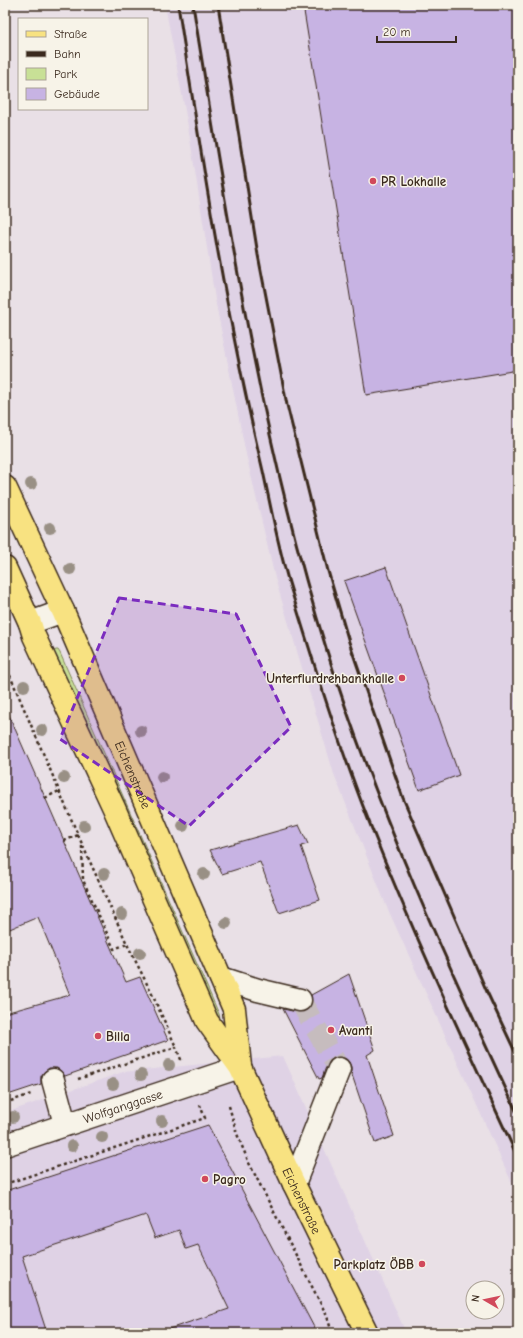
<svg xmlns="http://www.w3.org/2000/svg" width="523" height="1338" viewBox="0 0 523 1338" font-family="'Comic Neue',sans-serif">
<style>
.built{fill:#dfd2e5}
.green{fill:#c8e096;stroke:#82855a}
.building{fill:#c7b3e3;stroke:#3b2a1e}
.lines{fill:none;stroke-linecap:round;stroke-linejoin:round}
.minor-tunnel{stroke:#c6bcbe;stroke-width:22;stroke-dasharray:22 11;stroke-linecap:butt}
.minor-casing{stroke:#3b2a1e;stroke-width:25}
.major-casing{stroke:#3b2a1e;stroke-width:25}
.path{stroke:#3b2a1e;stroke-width:2.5;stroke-dasharray:3 3;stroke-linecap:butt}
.minor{stroke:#f7f3e8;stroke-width:22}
.major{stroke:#f8e281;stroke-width:22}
.rail{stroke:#3b2a1e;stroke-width:3}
.tree{fill:#999085}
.marked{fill:#7b2cbf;fill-opacity:0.2;stroke:#7b2cbf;stroke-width:3;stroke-dasharray:8 5;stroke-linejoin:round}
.poi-dot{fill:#d1495b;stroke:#f7f3e8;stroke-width:1.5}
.labels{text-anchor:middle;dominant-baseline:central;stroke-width:3;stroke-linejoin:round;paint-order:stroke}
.poi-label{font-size:13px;font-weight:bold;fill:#3b2a1e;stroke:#f7f3e8;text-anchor:start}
.street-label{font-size:13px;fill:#3b2a1e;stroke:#f7f3e8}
</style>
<rect width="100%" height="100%" fill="#e9e0e6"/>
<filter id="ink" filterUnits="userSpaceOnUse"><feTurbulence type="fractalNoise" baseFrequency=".025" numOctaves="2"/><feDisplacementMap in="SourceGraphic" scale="8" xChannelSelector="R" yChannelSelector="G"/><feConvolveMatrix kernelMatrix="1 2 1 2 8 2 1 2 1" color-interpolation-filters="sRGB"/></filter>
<g filter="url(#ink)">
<!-- built -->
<path class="built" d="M165,5H518V1196L386,905L334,774L275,578L246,454L215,299L188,126Z
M283,1056L406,1333H5V1113L123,1072Z"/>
<!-- green -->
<path class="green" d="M56,650H58L60,653L219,1014L220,1018L218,1022L53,654L54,651Z"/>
<!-- building -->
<path class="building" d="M303,5H518V370L366,395Z
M386,567L459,775L419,790L344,581Z
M5,706L126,982L140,977L168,1040L65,1076L61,1071L57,1068H49L44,1072L41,1076V1084L5,1096V1013L70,995L38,917L5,931Z
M299,825L308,844L301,846L320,900L279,913L260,862L222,874L210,850Z
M349,974L375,1050L367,1055L394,1136L375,1143L351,1072V1067L349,1062L343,1057H338L332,1059L327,1064L322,1078L319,1079L283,1009L297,1012H304L309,1008L312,1003L311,995Z
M208,1125L317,1333H170L169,1329L229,1309L198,1245L186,1249L179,1230L155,1238L146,1215L22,1256L47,1333H5V1191Z"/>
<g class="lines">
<!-- minor-tunnel -->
<path class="minor-tunnel" d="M300,1000L339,1069"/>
<defs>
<g id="minor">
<path d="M30,623L63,611"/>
<path d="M221,978L258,990L300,1000"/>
<path d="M53,1080L65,1124"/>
<path id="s1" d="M5,1145L240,1067"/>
<path d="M294,1184L339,1069"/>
</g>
<g id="major">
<path id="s2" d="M5,487L63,611L234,1009L240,1066"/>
<path id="s3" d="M5,568L30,623L34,636L114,808L207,1021L240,1067L294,1184L367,1333"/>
</g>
</defs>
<!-- minor casing -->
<use href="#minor" class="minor-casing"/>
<!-- major casing -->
<use href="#major" class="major-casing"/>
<!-- path -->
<path class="path" d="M5,664L78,835L127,944L152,994L176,1047
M45,798L59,791
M64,841L78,835
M82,846L83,880L114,949L127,944
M78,1079L176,1047L182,1062
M5,1103L31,1094
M229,1106L237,1134L249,1163L327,1316L332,1333
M5,1184L205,1118L200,1105"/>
<!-- minor -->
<use href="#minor" class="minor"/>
<!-- major -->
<use href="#major" class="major"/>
<!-- rail -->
<path class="rail" d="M178,5C202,161 226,317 263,471C271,508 278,546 289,583C313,661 338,743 368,819C413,934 466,1046 518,1158
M193,5C228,222 261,440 327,651C377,811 447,963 518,1115
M218,5L258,255L287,405L328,571L349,642L403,798L487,992L518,1058"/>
</g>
<!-- trees -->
<g class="tree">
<circle cx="31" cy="484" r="6"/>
<circle cx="50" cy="528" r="6"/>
<circle cx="70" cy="569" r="6"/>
<circle cx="24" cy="686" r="6"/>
<circle cx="42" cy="730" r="6"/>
<circle cx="141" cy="731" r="6"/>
<circle cx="162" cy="777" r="6"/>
<circle cx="64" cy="778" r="6"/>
<circle cx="84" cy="826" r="6"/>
<circle cx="183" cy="826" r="6"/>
<circle cx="104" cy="874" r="6"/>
<circle cx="204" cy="874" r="6"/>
<circle cx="122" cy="914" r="6"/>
<circle cx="226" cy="923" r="6"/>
<circle cx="140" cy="953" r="6"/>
<circle cx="169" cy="1065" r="6"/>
<circle cx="141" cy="1075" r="6"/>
<circle cx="113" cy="1084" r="6"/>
<circle cx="13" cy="1117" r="6"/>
<circle cx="162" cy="1121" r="6"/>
<circle cx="102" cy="1137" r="6"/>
<circle cx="72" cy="1146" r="6"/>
</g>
</g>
<!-- marked area -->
<path class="marked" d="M119,598L236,614L291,727L189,826L60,739Z"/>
<!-- markers -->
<g class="poi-dot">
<circle cx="373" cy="181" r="4"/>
<circle cx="402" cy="678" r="4"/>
<circle cx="331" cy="1030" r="4"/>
<circle cx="98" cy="1036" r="4"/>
<circle cx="205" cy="1179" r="4"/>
<circle cx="422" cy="1264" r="4"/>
</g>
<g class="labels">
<!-- poi labels -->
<g class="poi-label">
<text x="381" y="181">PR Lokhalle</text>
<text x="394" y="678" text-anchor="end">Unterflurdrehbankhalle</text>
<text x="339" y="1030">Avanti</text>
<text x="106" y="1036">Billa</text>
<text x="213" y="1179">Pagro</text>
<text x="414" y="1264" text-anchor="end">Parkplatz ÖBB</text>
</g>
<!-- street labels -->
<g class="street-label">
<text stroke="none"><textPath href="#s2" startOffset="315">Eichenstraße</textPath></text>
<text stroke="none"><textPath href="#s1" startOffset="124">Wolfganggasse</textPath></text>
<text stroke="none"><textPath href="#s3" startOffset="700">Eichenstraße</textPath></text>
</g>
</g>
<!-- margin -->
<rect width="523" height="1338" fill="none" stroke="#f7f3e8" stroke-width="20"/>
<rect x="10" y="10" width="503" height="1318" fill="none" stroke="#3b2a1e" stroke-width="1.5" filter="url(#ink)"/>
<!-- legend -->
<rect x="18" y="18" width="130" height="92" fill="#f7f3e8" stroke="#aca397"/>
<rect x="26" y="31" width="20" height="6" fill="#f8e281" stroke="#aca397"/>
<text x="54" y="38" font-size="12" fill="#3b2a1e">Straße</text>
<rect x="26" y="51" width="20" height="6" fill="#3b2a1e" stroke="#aca397"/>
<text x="54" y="58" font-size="12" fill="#3b2a1e">Bahn</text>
<rect x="26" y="68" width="20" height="12" fill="#c8e096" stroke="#aca397"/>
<text x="54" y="78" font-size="12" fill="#3b2a1e">Park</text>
<rect x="26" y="88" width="20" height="12" fill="#c7b3e3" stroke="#aca397"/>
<text x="54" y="98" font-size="12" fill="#3b2a1e">Gebäude</text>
<!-- north arrow -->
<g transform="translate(485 1300) rotate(279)"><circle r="19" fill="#f7f3e8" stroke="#aca397"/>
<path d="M0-3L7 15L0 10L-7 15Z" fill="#d1495b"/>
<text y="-6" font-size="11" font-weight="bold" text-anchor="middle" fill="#3b2a1e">N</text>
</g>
<!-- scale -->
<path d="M377 36v6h79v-6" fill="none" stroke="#3b2a1e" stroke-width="2"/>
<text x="383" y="36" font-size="12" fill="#3b2a1e" stroke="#f7f3e8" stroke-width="3" paint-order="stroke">20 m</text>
</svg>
